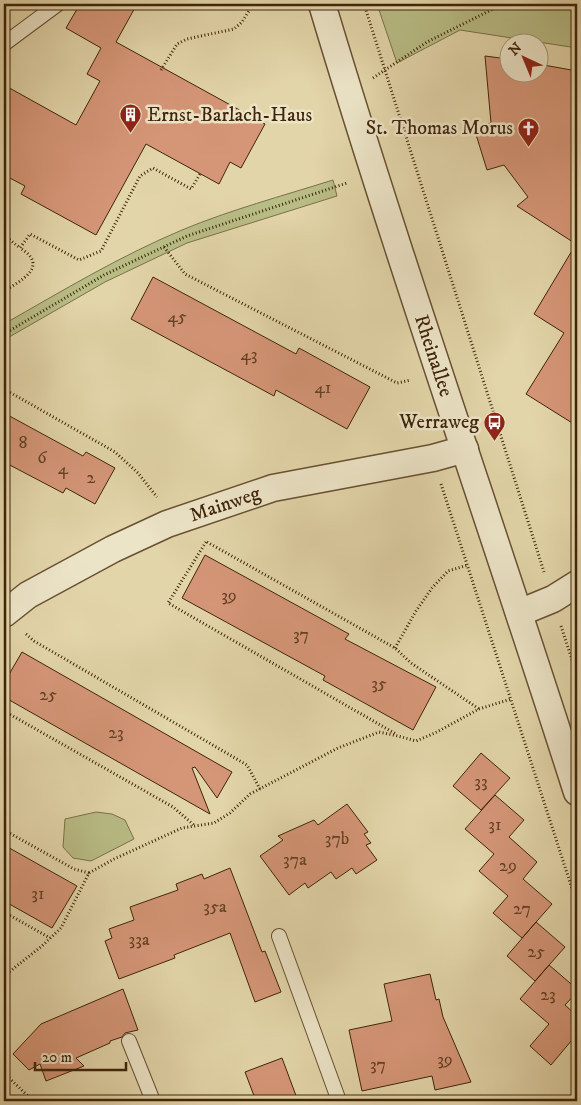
<svg xmlns="http://www.w3.org/2000/svg" width="581" height="1105" viewBox="0 0 581 1105" font-family="'IM FELL DW Pica',serif">
<style>
.green{fill:#b8bc85;stroke:#7c7048}
.building{fill:#d59677;stroke:#3f240a}
.lines{fill:none;stroke-linecap:round;stroke-linejoin:round}
.lane-casing{stroke:#685032;stroke-width:16}
.street-casing{stroke:#685032;stroke-width:29}
.path{stroke:#3f240a;stroke-width:3;stroke-dasharray:1 2.5;stroke-linecap:butt}
.lane{stroke:#ece4c7;stroke-width:14}
.street{stroke:#ece4c7;stroke-width:26}
.labels{text-anchor:middle;dominant-baseline:central;stroke-width:5;stroke-linejoin:round;paint-order:stroke}
.number-label{font-size:18px;fill:#644025}
.poi-label{font-size:20px;fill:#3f240a;stroke:#ece4c7;text-anchor:end}
.street-label{font-size:20px;fill:#3f240a;stroke:#ece4c7}
</style>
<rect width="100%" height="100%" fill="#e2d5a9"/>
<filter id="stains"><feTurbulence type="fractalNoise" baseFrequency=".004" numOctaves="4"/><feColorMatrix values="0 0 0 0 .2 0 0 0 0 .09 0 0 0 0 .02 0 0 0 .5 -.17"/></filter>
<radialGradient id="worn" r=".72"><stop offset=".6" stop-color="#630" stop-opacity="0"/><stop offset="1" stop-color="#630" stop-opacity=".3"/></radialGradient>
<!-- green -->
<path class="green" d="M377,4H577V48L460,30L397,63Z
M333,180L337,196L187,243L105,282L4,340V324C62,291 120,256 182,230C230,210 282,196 333,180Z
M96,812L112,814L125,820L134,839L91,861L73,858L63,847L65,819Z"/>
<!-- building -->
<path class="building" d="M80,4H137L116,42L265,124L241,168L230,162L219,184L146,144L96,235L21,194L25,186L4,175V85L76,125L100,81L87,74L101,48L66,28Z
M485,56L508,59V72H538V64L577,71V426L526,394L564,333L534,314L576,244L517,206L528,197L504,165L487,170L474,128L491,123Z
M153,277L296,354L299,348L370,387L347,429L276,390L274,396L131,319Z
M4,413L83,456L86,452L115,468L95,504L66,488L63,493L4,462Z
M205,555L349,634L345,639L436,687L413,730L323,680L325,676L182,598Z
M22,652L232,772L217,798L195,767L192,768L210,814L4,697V683Z
M481,753L510,778L481,810L453,786Z
M495,795L524,820L509,837L537,862L523,879L552,904L522,938L493,913L508,896L479,871L494,854L465,829Z
M347,804L368,832L364,834L371,843L366,845L377,860L356,874L352,868L336,879L331,872L308,888L305,883L289,895L260,856L283,840L278,836L314,820L318,825Z
M4,845L77,886L52,928L4,901Z
M230,868L262,952L265,951L281,992L255,1002L230,933L174,955L175,958L119,979L105,941L112,938L109,929L134,920L130,907L178,890L176,884L202,874L204,879Z
M536,922L565,947L535,981L507,956Z
M549,965L577,989V992L565,1005L577,1016V1034L551,1065L530,1046L549,1024L520,999Z
M430,974L436,1000L439,999L443,1017L471,1082L435,1090L432,1076L362,1091L349,1030L392,1021L384,984Z
M123,989L138,1030L125,1033L122,1037L110,1041V1043L76,1058L84,1066L46,1081L40,1064L29,1070L13,1054L41,1024Z
M282,1058L298,1101H256L245,1072Z"/>
<g class="lines">
<defs>
<path id="lane" d="M4,44L58,4
M279,936L339,1101
M129,1041L153,1101"/>
<g id="street">
<path id="s1" d="M322,4C401,268 493,529 577,792"/>
<path d="M519,613L553,599L577,584"/>
<path id="s2" d="M4,614L28,595L113,549L167,524L273,488L433,458L465,449"/>
</g>
</defs>
<!-- lane casing -->
<use href="#lane" class="lane-casing"/>
<!-- street casing -->
<use href="#street" class="street-casing"/>
<!-- path -->
<path class="path" d="M364,4L544,572
M161,70L177,44L187,39L234,29L242,22L253,4
M373,78L427,42L503,4
M4,235L20,248
M164,247L185,274L397,383L411,380
M4,251L6,260L4,272
M4,291C21,281 50,266 20,248L30,234L79,260L101,251L140,176L153,168L191,189L200,174
M4,334L104,275L187,236L347,183
M4,389L115,452L138,473L157,497
M441,484L577,904
M206,542L168,603L396,734
M207,542L395,648L411,663L479,709
M561,626L577,675
M26,634L34,641L247,765L260,789
M395,648L416,611L432,588L448,571L468,565
M4,711L173,807L195,826
M4,830L74,869L89,873
M4,912L50,938
M4,976L42,946L61,928L89,873L114,859L182,828L214,823L230,813L250,794L338,748L379,732L398,736L416,741L435,733L479,709L511,699
M4,1073L33,1101"/>
<!-- lane -->
<use href="#lane" class="lane"/>
<!-- street -->
<use href="#street" class="street"/>
</g>
<!-- icons -->
<defs>
<symbol id="building-pin" viewBox="-11 -11 22 30"><path d="M0 17L-7.5 6A9.5 9.5 0 1 1 7.5 6Z" fill="#8f2418" stroke="#ece4c7"/><path d="M-4-6H4V6H1V3H-1V6H-4ZM-2.5-4.3h1.7v1.8h-1.7ZM.8-4.3h1.7v1.8H.8ZM-2.5-1h1.7V.8h-1.7ZM.8-1h1.7V.8H.8Z" fill="#fff"/></symbol>
<symbol id="church-pin" viewBox="-11 -11 22 30"><path d="M0 17L-7.5 6A9.5 9.5 0 1 1 7.5 6Z" fill="#8f2418" stroke="#ece4c7"/><path d="M-1.2-6h2.4v3.5h3.3v2.4h-3.3V6h-2.4V-.1h-3.3v-2.4h3.3Z" fill="#fff"/></symbol>
<symbol id="bus-pin" viewBox="-11 -11 22 30"><path d="M0 17L-7.5 6A9.5 9.5 0 1 1 7.5 6Z" fill="#8f2418" stroke="#ece4c7"/><path d="M-5-6H5V4H4V6H2V4H-2V6H-4V4H-5ZM-3.5-4V0h7V-4ZM-3.5 1.2v1.5H-2V1.2ZM2 1.2v1.5H3.5V1.2Z" fill="#fff"/></symbol>
</defs>
<g fill-rule="evenodd">
<use href="#building-pin" x="118" y="102" width="25" height="34"/>
<use href="#church-pin" x="516" y="116" width="25" height="34"/>
<use href="#bus-pin" x="482" y="410" width="25" height="34"/>
</g>
<g class="labels">
<!-- number labels -->
<g class="number-label">
<text x="177" y="317">45</text>
<text x="249" y="355">43</text>
<text x="323" y="388">41</text>
<text x="23" y="443">8</text>
<text x="42" y="458">6</text>
<text x="63" y="469">4</text>
<text x="91" y="478">2</text>
<text x="229" y="596">39</text>
<text x="301" y="635">37</text>
<text x="379" y="684">35</text>
<text x="48" y="695">25</text>
<text x="116" y="733">23</text>
<text x="481" y="782">33</text>
<text x="495" y="825">31</text>
<text x="337" y="839">37b</text>
<text x="295" y="860">37a</text>
<text x="508" y="866">29</text>
<text x="38" y="894">31</text>
<text x="215" y="907">35a</text>
<text x="522" y="909">27</text>
<text x="139" y="940">33a</text>
<text x="536" y="952">25</text>
<text x="548" y="995">23</text>
<text x="445" y="1060">39</text>
<text x="378" y="1065">37</text>
</g>
<!-- poi labels -->
<g class="poi-label">
<text x="147" y="115" text-anchor="start">Ernst-Barlach-Haus</text>
<text x="513" y="128">St. Thomas Morus</text>
<text x="479" y="422">Werraweg</text>
</g>
<!-- street labels -->
<g class="street-label">
<text stroke="none"><textPath href="#s1" startOffset="369">Rheinallee</textPath></text>
<text stroke="none"><textPath href="#s2" startOffset="248">Mainweg</textPath></text>
</g>
</g>
<!-- margin -->
<rect width="581" height="1105" fill="none" stroke="#e2d5a9" stroke-width="20"/>
<rect x="5" y="5" width="571" height="1095" fill="none" stroke="#3f240a" stroke-width="2.5"/>
<rect x="10" y="10" width="561" height="1085" fill="none" stroke="#3f240a"/>
<!-- north arrow -->
<g transform="translate(524 58) rotate(316)"><circle r="24" fill="#ece4c7" stroke="#a7977b"/>
<path d="M0-4L9 19L0 12L-9 19Z" fill="#8f2418"/>
<text y="-8" font-size="14" font-weight="bold" text-anchor="middle" fill="#3f240a">N</text>
</g>
<!-- scale -->
<path d="M35 1062v8h91v-8" fill="none" stroke="#3f240a" stroke-width="2.5"/>
<text x="42" y="1062" font-size="15" fill="#3f240a" stroke="#ece4c7" stroke-width="4" paint-order="stroke">20 m</text>
<rect width="100%" height="100%" filter="url(#stains)"/>
<rect width="100%" height="100%" fill="url(#worn)"/>
</svg>
